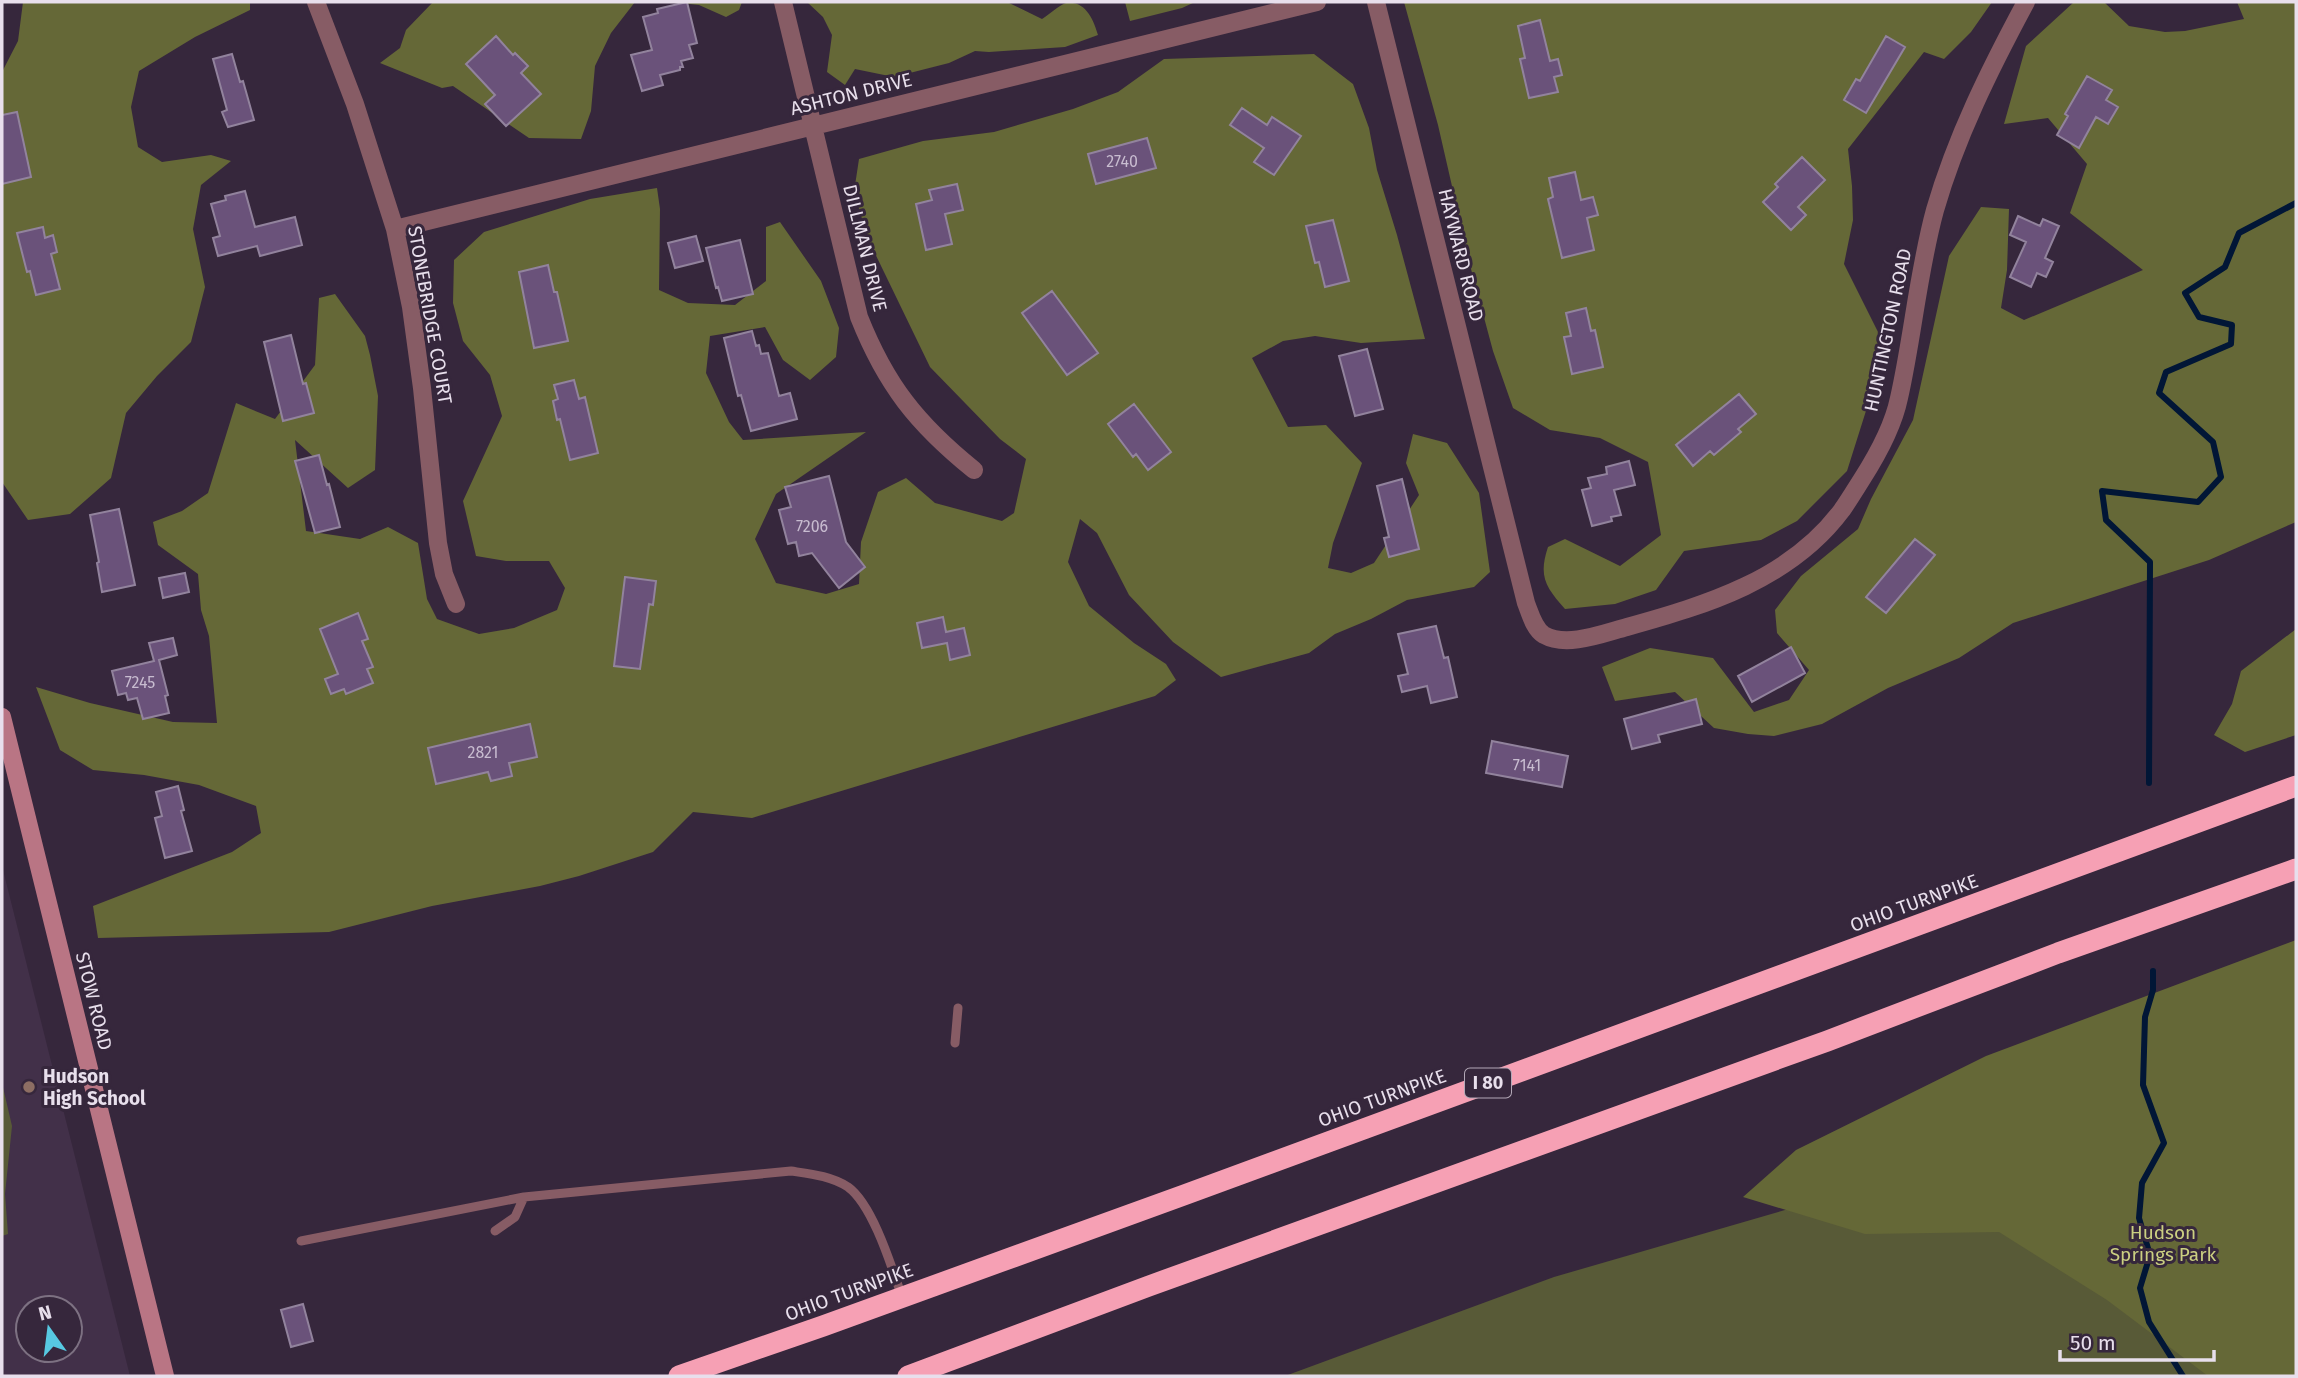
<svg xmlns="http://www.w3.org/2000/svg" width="2298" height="1378" viewBox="0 0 2298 1378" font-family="'Fira Sans',sans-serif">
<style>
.built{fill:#423049;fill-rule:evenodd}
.green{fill:#585a37}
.forest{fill:#656837}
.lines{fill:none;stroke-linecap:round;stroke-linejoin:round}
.stream{stroke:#011636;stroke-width:6}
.building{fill:#6a527a;stroke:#92839d;stroke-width:2}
.lane{stroke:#875c65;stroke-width:9}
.street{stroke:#875c65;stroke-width:18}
.secondary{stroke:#b97584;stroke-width:18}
.highway{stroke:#f6a0b4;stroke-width:21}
.education-dot{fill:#8d6e63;stroke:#36273c;stroke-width:2.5}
.labels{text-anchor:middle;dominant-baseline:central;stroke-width:6;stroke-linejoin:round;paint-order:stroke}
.number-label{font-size:16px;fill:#c8bcd0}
.shield{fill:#36273c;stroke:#b3a8b7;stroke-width:2}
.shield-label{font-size:18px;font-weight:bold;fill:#e8dfec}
.street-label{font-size:19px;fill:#e8dfec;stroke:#36273c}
.poi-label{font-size:19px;font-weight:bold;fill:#e8dfec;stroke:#36273c;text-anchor:start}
.park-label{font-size:19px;fill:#cbcf81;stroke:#36273c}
</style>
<rect width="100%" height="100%" fill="#36273c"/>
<!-- built -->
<path class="built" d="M2,866L130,1376H2ZM28,1308H70V1350H28Z"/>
<!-- green -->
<path class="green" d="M2,1083L12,1126L5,1194L8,1234L2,1236Z
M1930,1168L2296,1376H1285L1554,1277Z"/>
<!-- forest -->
<path class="forest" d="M23,2H250V10L195,37L139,71L131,107L138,147L162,162L211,155L231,161L201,185L193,229L205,287L191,342L157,376L126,413L111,478L70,514L28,520L2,482V72L18,41Z
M433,2H635L611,33L595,66L591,111L581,139L529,138L453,86L442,88L380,63L400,48L406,30Z
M670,2H742L739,10L726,17L699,5Z
M807,2H1007L1042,19C1050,14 1058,6 1066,3C1086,0 1094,21 1098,35L1065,47L989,52L975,51L949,63L894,77L855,69L845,85L827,72L832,35L823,17Z
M1125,2H1195L1182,8L1130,21Z
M1404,2H1992L1971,32L1944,59L1924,52L1848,149L1852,186L1853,220L1844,264L1881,338L1877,376L1847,471L1797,521L1761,540L1684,551L1656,590L1615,604L1565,609C1546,587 1538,577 1548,547L1565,539L1620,566L1661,535L1648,462L1600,438L1550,430L1513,408L1493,351L1471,269L1438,125Z
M2074,2H2104L2129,26L2165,32L2185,31L2244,19L2237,2H2296V522L2209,560L2013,623L1959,658L1888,688L1822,724L1774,736L1748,734L1714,728L1675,692L1615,701L1602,667L1650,648L1713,658L1754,712L1789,700L1809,670L1777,633L1775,610L1801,576L1858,529L1871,499L1913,420L1949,256L1981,207L2009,209L2007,270L2001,308L2024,320L2143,270L2070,213L2087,164L2048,118L2004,124L2026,46Z
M1314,54L1353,84L1369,128L1377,170L1397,235L1425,339L1361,343L1315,336L1283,341L1252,358L1288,427L1326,425L1362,463L1333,543L1328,568L1351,573L1374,563L1419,495L1406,463L1413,434L1447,443L1479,493L1490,572L1474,587L1407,600L1371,619L1335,634L1309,653L1221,677L1173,642L1129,595L1097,533L1080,519L1068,562L1089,606L1134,643L1166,664L1176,680L1155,696L752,818L693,812L653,852L579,876L540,886L432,906L329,932L98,938L93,906L232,852L261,833L256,806L199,785L144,775L93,770L60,750L36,687L90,703L173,722L217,723L209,636L201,610L198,574L158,545L153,522L182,511L208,493L236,403L275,419L315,365L319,298L335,294L365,336L370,355L378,396L375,470L348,488L295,440L306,531L360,539L388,527L418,543L427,599L437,619L479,634L514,628L557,610L565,588L549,561H506L476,556L463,501L502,416L490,375L463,341L453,303L454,260L484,232L590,199L657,188L660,209L659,290L688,303L735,305L766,281V227L780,222L821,281L839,328L836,357L810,380L783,360L765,327L710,336L706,373L729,422L743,440L866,432L776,494L755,539L776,583L826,594L859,584L861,542L878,492L906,478L935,503L1002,521L1014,513L1026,459L1000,439L930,367L868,239L854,192L859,159L923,141L994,132L1073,109L1118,92L1164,59Z
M2296,629V735L2245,752L2214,735L2232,704L2241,671Z
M2296,940V1376H2208L2107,1300L1999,1232L1865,1234L1743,1197L1796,1150L1986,1056Z"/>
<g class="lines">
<!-- stream -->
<path class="stream" d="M2149,783L2150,562L2106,520L2102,491L2198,502L2221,477L2213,442L2159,393L2166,372L2231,344L2232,325L2199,317L2185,293L2225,267L2239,233L2296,203
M2153,971V990L2145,1017L2143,1085L2164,1143L2142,1183L2139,1218L2150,1255L2140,1288L2149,1322L2183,1376"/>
</g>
<!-- building -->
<path class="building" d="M687,2L697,43L689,45L693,58L681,61L683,67H680V70L660,75L663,85L642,91L631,55L652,50L643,17L658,13L657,9Z
M1540,20L1550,61L1558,59L1562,75L1554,77L1558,92L1529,98L1520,59L1525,58L1518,26Z
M496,36L513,55L515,53L528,66L521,73L541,94L506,126L485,104L495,95L466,64Z
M1886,36L1905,47L1866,113L1844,100L1856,79L1860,81Z
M232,54L240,82L243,81L254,120L228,127L222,112L227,110L213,59Z
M2087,76L2112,90L2106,100L2118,107L2108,124L2096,117L2079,148L2057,135L2068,116L2065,114Z
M1242,108L1267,125L1272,117L1301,136L1274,175L1254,162L1264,148L1230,125Z
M17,112L31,177L2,184V115Z
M1147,138L1156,168L1096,184L1088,154Z
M1802,157L1825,180L1798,207L1806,215L1791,230L1763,202L1778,187L1775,184Z
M1575,172L1581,200L1593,197L1598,215L1587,218L1594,250L1562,258L1548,199L1553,197L1549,178Z
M957,184L963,210L945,214L952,244L926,250L916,204L932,200L929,190Z
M245,191L255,227L295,217L302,245L260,256L257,246L218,256L213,238L220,236L211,204L226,200L225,196Z
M2018,216L2040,226L2043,219L2059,226L2045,258L2053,262L2046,277L2037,273L2031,287L2010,277L2026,242L2010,235Z
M1333,220L1349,281L1325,287L1319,262L1315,263L1306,226Z
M43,227L45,238L53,235L57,252L51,254L60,289L36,295L30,271L27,272L17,233Z
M696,236L703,261L675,268L668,243Z
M740,240L753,294L722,301L718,287L716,288L706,248Z
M548,265L554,292H557L568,341L534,348L519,272Z
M1052,291L1098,353L1067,375L1022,313Z
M1586,308L1591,331L1595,330L1603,367L1572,374L1564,337L1571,336L1566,313Z
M752,331L756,346L759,345L761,354L768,353L779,396L790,393L797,419L751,431L741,395L738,396L724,338Z
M291,335L303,384L306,383L314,413L283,421L264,342Z
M1367,349L1383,409L1355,416L1339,356Z
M574,380L579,399L585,397L598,453L570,460L560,419L557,420L553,401L558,399L554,385Z
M1739,394L1756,414L1738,429L1741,432L1714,455L1710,451L1693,466L1676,445Z
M1134,404L1171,452L1148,470L1136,454L1133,457L1108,424Z
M319,455L327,485L329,484L340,527L315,533L295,461Z
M1629,461L1635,485L1614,490L1621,515L1611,517L1612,521L1592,526L1582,490L1591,488L1588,478L1607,474L1606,467Z
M829,476L846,542L865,567L839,588L812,553L799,556L796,542L788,544L779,510L791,507L785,487Z
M1402,479L1419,549L1389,557L1384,538L1389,537L1377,486Z
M119,509L135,585L102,592L97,563L99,562L90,515Z
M1915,539L1935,555L1886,613L1866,597Z
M185,573L189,592L163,598L159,578Z
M625,577L656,581L653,605L649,604L640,669L614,666Z
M358,613L368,639L362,641L373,667L367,669L373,683L346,694L344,689L331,694L325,679L338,674L320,629Z
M943,617L946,632L964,628L970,655L950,660L947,643L922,648L917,623Z
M1436,626L1444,658L1448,657L1457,697L1431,703L1427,686L1402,692L1398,676L1408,674L1398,634Z
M173,638L177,655L159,660L168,695L165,696L169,713L143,719L137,698L128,700L126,693L118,695L112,671L154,661L149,643Z
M1791,647L1805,673L1752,702L1738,676Z
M1696,699L1702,724L1658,735L1660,742L1632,749L1624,719Z
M530,724L537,757L509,763L512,776L491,781L488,772L436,784L428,748Z
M1492,741L1568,756L1562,787L1486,773Z
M178,786L184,810L181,811L192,851L165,858L155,818L162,816L156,792Z
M303,1304L313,1341L291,1347L281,1310Z"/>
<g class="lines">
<!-- lane -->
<path class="lane" d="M955,1043L958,1008
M495,1231L515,1217L524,1197
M301,1241L524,1197L791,1171C811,1174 831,1176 848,1187C873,1205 892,1268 902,1297"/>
<!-- street -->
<path class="street" d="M316,2L355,104L395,229L411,307L422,388L438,543L444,574L456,604
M783,2L859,317C886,385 917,424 974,470
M1376,2L1526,603C1530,613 1534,629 1544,635C1567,648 1604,633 1627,627C1706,605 1790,580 1842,510C1849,500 1855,490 1862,479C1878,454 1893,427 1899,398C1913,336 1918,272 1935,210C1956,137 1990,69 2026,2
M395,229L1317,2"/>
<!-- secondary -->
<path class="secondary" d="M2,717L165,1376"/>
<!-- highway -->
<path class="highway" d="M679,1376L823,1326L1184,1195L2296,786
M908,1376L1149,1286L1827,1041L2058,953L2296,869"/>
</g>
<!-- markers -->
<circle class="education-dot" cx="29" cy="1087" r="7"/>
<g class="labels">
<!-- number labels -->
<g class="number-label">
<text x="1122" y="161">2740</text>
<text x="812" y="526">7206</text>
<text x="140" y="682">7245</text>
<text x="483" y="752">2821</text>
<text x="1527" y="765">7141</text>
</g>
<!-- shield labels -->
<rect class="shield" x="1465" y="1068.5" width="46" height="29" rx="5"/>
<g class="shield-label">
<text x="1488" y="1083">I 80</text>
</g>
<!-- street labels -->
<g class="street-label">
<text transform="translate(851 94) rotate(-14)">ASHTON DRIVE</text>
<text transform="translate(865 248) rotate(76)">DILLMAN DRIVE</text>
<text transform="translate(1461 255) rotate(76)">HAYWARD ROAD</text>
<text transform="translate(430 315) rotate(80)">STONEBRIDGE COURT</text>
<text transform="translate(1888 330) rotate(-78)">HUNTINGTON ROAD</text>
<text transform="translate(1914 903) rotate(-20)">OHIO TURNPIKE</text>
<text transform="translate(94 1001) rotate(76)">STOW ROAD</text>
<text transform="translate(1382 1098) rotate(-20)">OHIO TURNPIKE</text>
<text transform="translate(849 1292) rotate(-20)">OHIO TURNPIKE</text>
</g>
<!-- poi labels -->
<g class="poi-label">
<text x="43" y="1076">Hudson<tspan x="43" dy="22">High School</tspan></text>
</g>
<!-- park labels -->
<g class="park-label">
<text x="2163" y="1232">Hudson<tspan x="2163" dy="22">Springs Park</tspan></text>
</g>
</g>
<!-- border -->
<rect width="2298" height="1378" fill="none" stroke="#e8dfec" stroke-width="7"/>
<!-- north arrow -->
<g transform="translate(49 1329) rotate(346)"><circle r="33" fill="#36273c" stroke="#7d7182" stroke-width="2"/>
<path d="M0-5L12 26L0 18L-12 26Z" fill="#57c9e2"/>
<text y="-10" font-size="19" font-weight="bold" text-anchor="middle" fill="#e8dfec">N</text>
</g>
<!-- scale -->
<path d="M2060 1350v10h154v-10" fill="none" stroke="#e8dfec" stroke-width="3.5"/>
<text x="2070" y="1350" font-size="21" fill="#e8dfec" stroke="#36273c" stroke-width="5" paint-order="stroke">50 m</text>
</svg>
